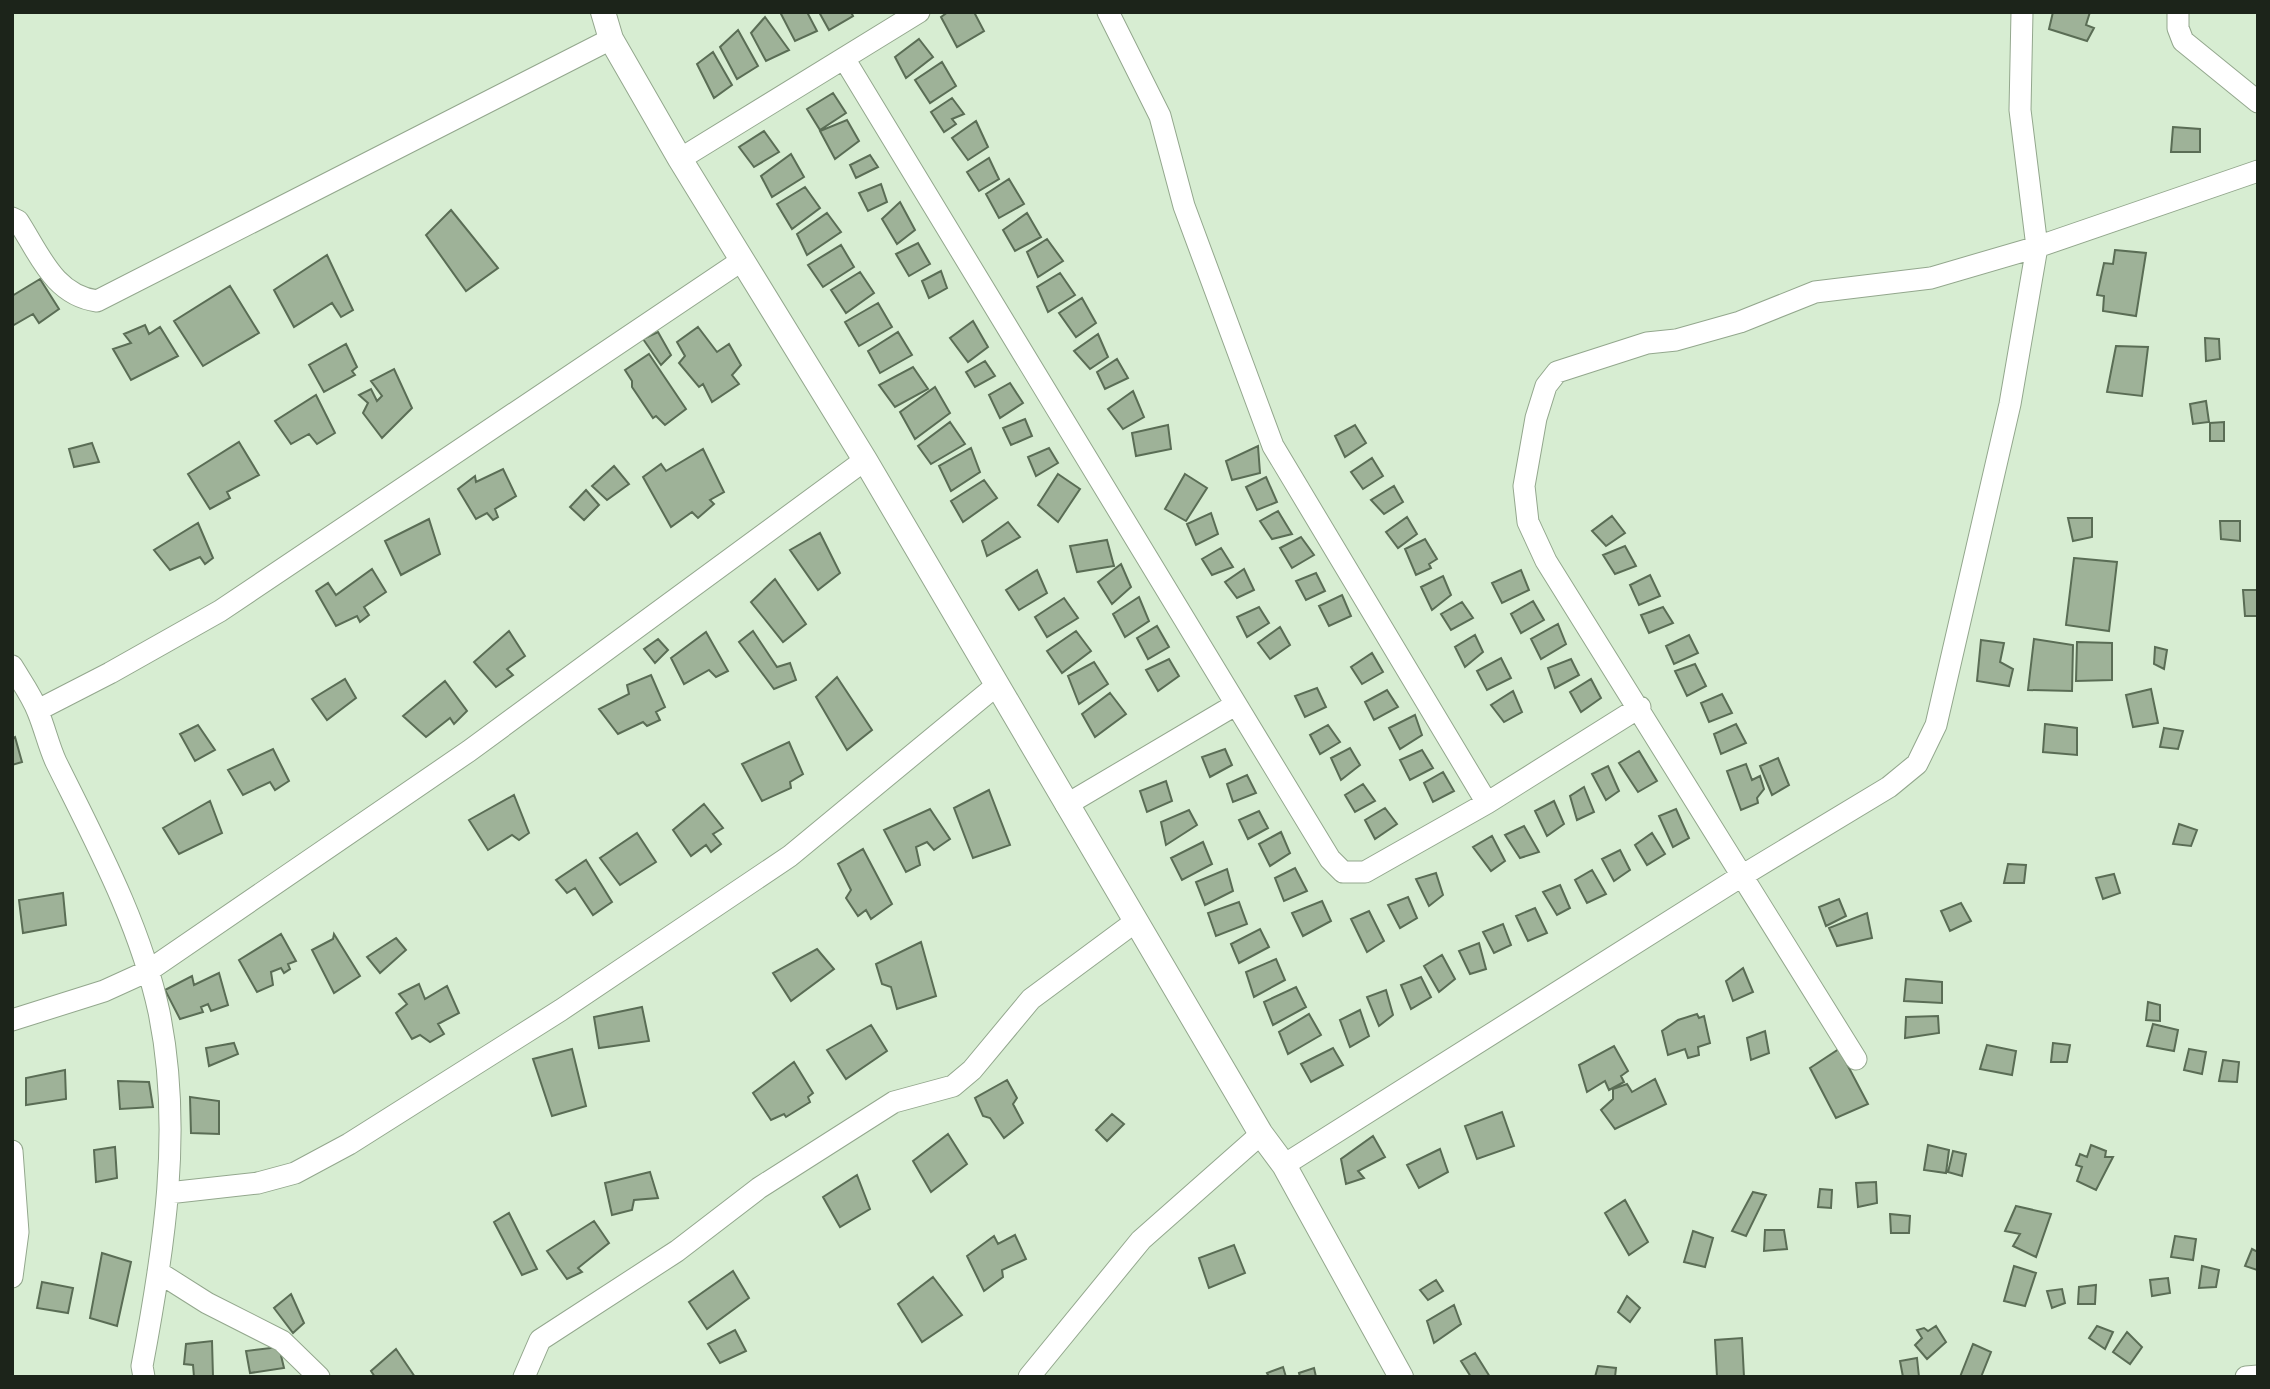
<svg xmlns="http://www.w3.org/2000/svg" width="2270" height="1389" viewBox="0 0 2270 1389" font-family="'Noto Sans',sans-serif">
<style>
.building{fill:#9eb298;stroke:#5a6d55;stroke-width:2}
.lines{fill:none;stroke-linecap:round;stroke-linejoin:round}
.minor-casing{stroke:#93a78d;stroke-width:23}
.tertiary-casing{stroke:#93a78d;stroke-width:26}
.minor{stroke:#fff;stroke-width:21}
.tertiary{stroke:#fff;stroke-width:24}
</style>
<rect width="100%" height="100%" fill="#d7edd2"/>
<!-- building -->
<path class="building" d="M780,12H807L817,31L795,41Z
M819,12H851L853,16L829,30Z
M948,12H974L984,31L957,47L941,17Z
M2053,12H2090L2086,25L2094,28L2087,41L2049,29Z
M765,17L789,50L766,61L751,33Z
M738,30L758,66L737,79L720,47Z
M919,39L933,57L906,78L895,57Z
M713,52L732,85L714,98L697,64Z
M942,62L956,86L930,103L915,80Z
M833,93L846,113L820,130L807,109Z
M952,98L964,114L952,119L956,124L944,132L931,112Z
M847,120L859,141L835,159L820,131Z
M976,121L988,147L968,160L952,138Z
M2173,127L2200,129V152H2171Z
M764,131L779,152L754,167L739,147Z
M791,154L804,177L772,197L761,176Z
M870,155L878,167L856,178L850,165Z
M989,158L999,179L979,191L967,172Z
M1009,179L1024,204L999,218L986,194Z
M881,184L887,202L868,211L859,193Z
M805,187L820,208L792,229L777,204Z
M900,202L915,230L897,244L882,219Z
M451,210L498,268L466,291L426,235Z
M827,213L841,232L807,255L797,234Z
M1027,213L1041,237L1015,251L1003,230Z
M1047,239L1063,261L1038,277L1027,252Z
M918,243L930,264L909,276L896,254Z
M841,245L854,267L823,287L808,265Z
M2115,250L2146,253L2136,316L2103,311L2104,296L2097,295L2104,263L2113,264Z
M327,255L353,310L341,317L332,303L294,327L274,290Z
M941,271L947,288L929,298L922,281Z
M860,272L874,293L846,313L831,290Z
M1060,273L1075,295L1048,312L1037,287Z
M40,279L59,309L39,323L33,314L12,326V296Z
M230,286L259,333L203,366L174,321Z
M1082,298L1096,323L1076,337L1059,313Z
M878,303L892,327L859,346L845,322Z
M973,321L988,347L968,362L950,338Z
M145,325L149,334L160,327L178,356L131,380L113,349L131,343L124,334Z
M698,327L717,352L729,344L741,365L732,375L739,384L712,402L703,384L699,387L679,363L685,356L677,342Z
M658,332L671,355L661,365L643,339Z
M898,332L912,355L880,373L868,351Z
M1098,334L1108,357L1090,369L1074,351Z
M2205,338L2219,339L2220,359L2206,361Z
M346,344L357,367L352,371L355,375L324,392L309,365Z
M2116,346L2148,347L2142,396L2107,392Z
M649,354L686,409L665,425L656,416L653,418L632,387V381L625,370Z
M1117,359L1128,378L1105,389L1097,372Z
M985,361L995,376L975,387L966,372Z
M913,367L928,389L895,407L879,385Z
M394,369L412,408L382,438L363,413L368,403L359,395L371,389L377,401L382,396L371,381Z
M1010,383L1023,403L1000,418L989,395Z
M935,387L950,413L915,439L900,412Z
M1133,391L1144,417L1123,429L1108,409Z
M316,395L335,433L317,444L309,434L291,444L275,421Z
M2206,401L2209,422L2193,424L2190,404Z
M1025,419L1032,436L1011,445L1003,428Z
M950,422L965,444L931,464L918,446Z
M2224,422V441H2210V423Z
M1168,425L1171,449L1136,456L1132,433Z
M1355,425L1366,443L1345,457L1335,436Z
M239,442L259,475L227,492L230,498L210,509L188,474Z
M92,443L99,462L74,467L69,449Z
M1258,446L1260,473L1232,480L1226,461Z
M971,448L980,472L951,491L939,466Z
M1049,448L1058,463L1036,476L1028,457Z
M703,449L724,492L710,500L714,504L698,518L692,512L671,527L643,477L661,464L666,471Z
M1372,458L1383,476L1363,489L1351,472Z
M614,466L629,484L607,500L592,486Z
M503,469L516,496L495,509L498,517L493,520L487,513L476,519L458,489L475,476L476,482Z
M1058,474L1080,489L1058,522L1038,505Z
M1185,474L1207,488L1186,521L1165,509Z
M1266,477L1277,502L1257,510L1246,487Z
M984,480L997,498L963,522L951,501Z
M1394,486L1403,502L1384,514L1371,500Z
M586,490L599,505L584,520L570,507Z
M1278,511L1292,534L1272,539L1260,521Z
M1211,513L1218,534L1196,545L1187,524Z
M1612,516L1625,533L1606,546L1592,531Z
M1407,517L1417,534L1398,548L1386,532Z
M2068,518H2092V537L2073,541Z
M429,519L440,554L401,575L385,541Z
M2220,521H2240V541L2221,539Z
M1008,522L1020,537L987,556L982,541Z
M198,523L213,558L205,564L200,557L170,570L154,550Z
M820,533L840,573L818,590L790,550Z
M1301,537L1314,555L1292,568L1280,548Z
M1425,539L1437,559L1429,564L1431,568L1416,575L1405,549Z
M1107,540L1114,566L1077,572L1070,546Z
M1625,546L1636,566L1615,574L1603,555Z
M1221,548L1233,567L1212,575L1202,559Z
M2074,558L2117,562L2109,631L2066,625Z
M1121,564L1131,587L1112,604L1098,582Z
M372,569L386,592L364,607L369,615L360,622L357,616L336,626L316,591L328,583L336,595Z
M1244,569L1254,590L1237,598L1225,582Z
M1037,570L1047,593L1019,610L1006,590Z
M1521,570L1529,590L1502,603L1492,583Z
M1316,573L1325,591L1306,600L1296,581Z
M1650,575L1660,596L1639,605L1630,585Z
M1443,576L1451,595L1432,610L1421,587Z
M775,579L806,624L783,642L751,602Z
M2243,590H2258V616H2245Z
M1342,595L1351,616L1329,626L1319,606Z
M1139,597L1149,621L1125,637L1113,614Z
M1064,598L1078,618L1047,637L1035,617Z
M1533,601L1544,620L1521,633L1511,614Z
M1462,602L1473,618L1451,630L1441,614Z
M1259,607L1269,623L1247,637L1237,617Z
M1663,607L1673,623L1649,633L1641,615Z
M1558,624L1566,644L1541,659L1531,639Z
M1157,626L1169,647L1148,659L1137,638Z
M1280,627L1290,645L1270,659L1258,643Z
M509,631L525,656L507,669L513,675L496,687L474,662Z
M753,631L777,667L790,663L796,680L774,689L739,642Z
M1076,631L1091,651L1062,673L1047,651Z
M706,632L728,671L716,677L709,670L684,684L671,658Z
M1475,635L1483,652L1465,667L1455,647Z
M1689,635L1698,653L1674,664L1666,646Z
M658,639L668,650L655,663L644,649Z
M2034,639L2073,645L2072,691L2028,690Z
M1981,640L2004,643L2000,662L2013,669L2009,686L1977,681Z
M2077,642L2112,643V680L2076,681Z
M2155,647L2167,650L2164,669L2154,664Z
M1372,653L1383,672L1362,684L1351,667Z
M1501,658L1511,678L1487,690L1477,671Z
M1169,659L1179,676L1158,691L1146,670Z
M1571,659L1579,675L1555,688L1548,668Z
M1094,662L1108,684L1079,704L1068,676Z
M1695,664L1706,686L1687,696L1675,671Z
M651,675L665,707L656,712L660,720L647,726L643,722L618,734L599,709L629,694L627,685Z
M837,677L872,730L847,750L816,697Z
M345,679L356,698L327,720L312,699Z
M1591,679L1601,698L1581,712L1570,692Z
M445,681L467,711L454,724L450,718L426,737L403,716Z
M1317,688L1326,707L1305,717L1295,696Z
M2151,689L2158,723L2133,727L2126,695Z
M1387,690L1398,707L1374,720L1365,702Z
M1513,691L1522,712L1504,722L1491,705Z
M1110,693L1126,714L1095,737L1082,714Z
M1722,694L1732,713L1709,722L1701,703Z
M1415,715L1422,735L1400,749L1389,728Z
M1736,724L1746,743L1721,754L1714,734Z
M2045,724L2077,728V755L2043,752Z
M198,725L215,750L195,761L180,734Z
M1328,725L1340,742L1320,754L1310,735Z
M2164,728L2183,731L2178,749L2160,747Z
M15,737L22,762L12,765V739Z
M789,742L803,774L790,782L791,788L762,801L742,764Z
M1350,748L1360,765L1341,780L1331,758Z
M273,749L289,781L275,790L270,782L243,795L228,770Z
M1225,749L1232,765L1210,777L1202,757Z
M1422,750L1433,768L1410,780L1400,760Z
M1639,751L1657,781L1638,792L1619,763Z
M1778,758L1789,785L1772,795L1760,766Z
M1746,764L1752,780L1760,776L1764,789L1757,798L1758,803L1741,810L1727,771Z
M1608,766L1619,791L1606,800L1592,774Z
M1443,772L1454,791L1433,802L1424,783Z
M1247,775L1256,793L1233,802L1227,784Z
M1166,781L1172,801L1147,812L1140,791Z
M1363,784L1375,801L1355,812L1345,795Z
M1584,787L1594,812L1577,820L1570,796Z
M989,790L1010,845L973,858L954,808Z
M514,795L529,833L519,840L512,835L488,850L469,820Z
M210,801L222,833L179,854L163,828Z
M1554,801L1564,824L1547,836L1535,811Z
M704,804L723,828L713,834L721,844L711,852L706,845L691,856L673,830Z
M1385,808L1397,824L1375,839L1365,820Z
M930,809L950,839L934,850L927,842L916,847L920,865L906,872L884,830Z
M1676,809L1689,838L1673,847L1659,816Z
M1189,810L1197,825L1166,845L1161,822Z
M1259,811L1268,828L1248,839L1239,820Z
M2179,824L2197,830L2191,846L2173,844Z
M1524,826L1539,852L1520,858L1505,835Z
M1281,832L1290,853L1270,866L1259,844Z
M637,833L656,862L620,885L600,858Z
M1652,833L1665,854L1647,865L1635,845Z
M1492,836L1505,861L1491,871L1473,847Z
M1203,842L1212,864L1182,880L1171,858Z
M863,849L892,904L871,919L866,910L858,916L846,898L851,890L838,864Z
M1620,850L1630,870L1614,881L1602,859Z
M586,860L612,902L593,915L575,888L567,893L556,880Z
M2008,864L2026,865L2024,883H2004Z
M1295,868L1307,891L1284,901L1275,878Z
M1227,869L1233,891L1205,905L1196,882Z
M1592,870L1606,894L1587,903L1575,880Z
M1436,873L1443,895L1429,906L1416,879Z
M2114,874L2120,893L2103,899L2096,878Z
M1560,885L1570,908L1557,915L1543,892Z
M63,893L66,925L23,933L19,900Z
M1408,897L1417,918L1400,928L1388,905Z
M1839,899L1846,916L1826,926L1819,907Z
M1322,901L1331,921L1303,936L1292,913Z
M1239,902L1247,924L1216,936L1208,913Z
M1961,903L1971,921L1950,931L1941,911Z
M1535,908L1547,933L1528,941L1516,916Z
M1369,911L1384,941L1367,952L1351,919Z
M1867,913L1872,938L1837,946L1829,928Z
M1503,924L1511,945L1494,953L1483,932Z
M1260,929L1269,947L1239,963L1231,944Z
M281,934L296,961L288,964L290,969L284,973L281,968L271,972L273,985L257,992L239,960Z
M334,934L360,976L334,993L312,950L333,939Z
M396,938L406,950L380,973L367,957Z
M921,942L936,996L897,1009L891,987L882,984L876,964Z
M1479,943L1486,969L1470,974L1459,951Z
M817,949L834,969L791,1001L773,973Z
M1442,955L1455,979L1439,992L1424,966Z
M1276,959L1285,980L1254,997L1246,972Z
M1743,968L1753,992L1733,1001L1726,981Z
M219,973L228,1005L211,1011L208,1004L201,1007L203,1012L180,1019L165,990L192,976L194,985Z
M1421,977L1431,997L1411,1009L1401,985Z
M1906,979L1942,982V1003L1904,1001Z
M419,984L425,999L447,986L459,1013L438,1024L444,1034L430,1042L420,1035L412,1039L396,1013L407,1004L399,994Z
M1296,987L1306,1007L1273,1025L1264,1002Z
M1386,990L1393,1015L1379,1026L1367,997Z
M2148,1002L2160,1005V1021L2146,1020Z
M642,1007L649,1041L599,1048L594,1017Z
M1360,1010L1369,1036L1350,1047L1340,1020Z
M1309,1014L1321,1035L1288,1054L1279,1032Z
M1697,1014L1699,1018L1704,1016L1710,1043L1698,1047L1699,1055L1688,1058L1685,1049L1668,1055L1662,1031L1678,1020Z
M1938,1016L1939,1033L1905,1038L1906,1017Z
M2153,1024L2178,1030L2174,1051L2147,1046Z
M871,1025L887,1051L846,1079L827,1050Z
M1765,1031L1769,1053L1751,1060L1747,1038Z
M234,1043L238,1054L209,1066L206,1048Z
M2053,1043L2070,1045L2067,1062H2051Z
M1987,1045L2016,1051L2012,1075L1980,1069Z
M1614,1046L1628,1071L1621,1076L1624,1082L1609,1090L1605,1081L1587,1092L1579,1065Z
M1333,1048L1343,1065L1311,1082L1301,1064Z
M572,1049L586,1106L552,1116L533,1059Z
M1839,1049L1868,1104L1836,1118L1810,1068Z
M2189,1049L2206,1052L2202,1074L2184,1070Z
M2223,1060L2239,1062L2237,1082L2219,1081Z
M794,1062L813,1093L808,1097L810,1102L786,1117L784,1114L771,1120L753,1093Z
M65,1070L66,1099L26,1105V1078Z
M1655,1079L1666,1104L1615,1129L1601,1110L1613,1099V1089L1627,1084L1632,1092Z
M1007,1080L1017,1098L1013,1104L1023,1123L1004,1138L990,1118L983,1116L975,1098Z
M118,1081L149,1082L153,1107L120,1109Z
M190,1097L219,1101V1134L191,1133Z
M1502,1112L1514,1146L1477,1159L1465,1126Z
M1112,1114L1124,1124L1107,1141L1096,1130Z
M948,1134L967,1164L931,1192L913,1161Z
M1373,1136L1385,1157L1358,1171L1364,1178L1346,1184L1341,1159Z
M1928,1145L1949,1150L1946,1173L1924,1170Z
M2091,1145L2106,1151L2105,1157H2113L2096,1190L2077,1181L2082,1167L2076,1165L2080,1154L2087,1157Z
M115,1147L117,1178L96,1182L94,1150Z
M1440,1149L1448,1172L1419,1188L1407,1165Z
M1953,1151L1966,1154L1962,1176L1948,1172Z
M650,1172L658,1198L634,1200L632,1210L612,1215L605,1183Z
M857,1175L870,1209L840,1227L823,1197Z
M1876,1182L1877,1203L1858,1207L1856,1183Z
M1820,1189L1832,1190L1831,1208L1818,1207Z
M1753,1192L1766,1195L1746,1236L1732,1231Z
M1625,1200L1648,1242L1629,1255L1605,1213Z
M2016,1206L2051,1214L2036,1257L2013,1246L2020,1234L2005,1231Z
M509,1213L537,1269L522,1275L494,1222Z
M1890,1214L1910,1216L1909,1233H1891Z
M594,1221L609,1243L578,1268L582,1272L567,1279L547,1251Z
M1765,1230H1784L1787,1249L1764,1251Z
M1693,1231L1713,1238L1705,1267L1684,1262Z
M1015,1235L1026,1259L1002,1270L1003,1277L984,1291L967,1256L994,1236L998,1244Z
M2175,1236L2196,1239L2193,1260L2171,1257Z
M1234,1245L1245,1273L1209,1288L1199,1258Z
M2252,1249L2258,1252L2257,1270L2245,1266Z
M102,1253L131,1262L117,1326L90,1318Z
M2014,1266L2036,1273L2025,1306L2004,1301Z
M2202,1266L2219,1270L2216,1287L2199,1288Z
M733,1271L749,1298L707,1329L689,1302Z
M933,1277L962,1315L922,1342L898,1304Z
M2168,1278L2170,1293L2152,1296L2150,1280Z
M1436,1280L1443,1291L1428,1300L1420,1290Z
M42,1282L73,1288L68,1313L37,1308Z
M2096,1285L2095,1304H2078L2079,1287Z
M2062,1289L2065,1303L2052,1308L2047,1291Z
M291,1294L304,1323L293,1333L274,1308Z
M1627,1296L1640,1308L1630,1322L1618,1312Z
M1454,1305L1461,1324L1434,1343L1427,1321Z
M1936,1326L1946,1342L1927,1359L1915,1345L1922,1338L1917,1330L1924,1328L1928,1331Z
M2097,1326L2113,1332L2105,1349L2089,1338Z
M735,1330L746,1351L720,1363L708,1344Z
M2127,1332L2142,1347L2130,1364L2113,1352Z
M1742,1338L1744,1377H1717L1715,1340Z
M212,1341L213,1377H194L193,1365L184,1364L186,1344Z
M1973,1344L1991,1352L1981,1377H1960Z
M279,1347L284,1368L250,1373L246,1351Z
M396,1349L415,1377H375L371,1371Z
M1475,1353L1490,1377H1471L1461,1361Z
M1917,1358L1919,1377H1903L1900,1361Z
M1598,1366L1616,1368L1615,1377H1595Z
M1283,1367L1286,1377H1269L1267,1373Z
M1314,1368L1316,1377H1300L1299,1373Z"/>
<g class="lines">
<defs>
<path id="minor" d="M1108,12L1160,116L1184,206L1273,446L1487,803
M2178,12V28L2183,41L2258,102
M845,60L1330,859L1343,872H1365L1487,803L1640,707
M680,159L919,12
M12,218L18,221C40,255 54,295 97,301L611,39
M12,666C21,681 32,696 38,712C45,729 49,747 56,762C96,843 140,924 159,1012C183,1129 164,1250 142,1366L144,1377
M38,710L110,673L220,611L741,261
M1066,805L1235,705
M12,1020L104,991L148,971L469,751L865,460
M1856,1059L1546,561L1528,522L1524,486L1536,418L1546,386L1557,372L1647,343L1676,340L1740,322L1815,292L1931,278L2037,247L2258,171
M12,1151L18,1232L12,1277
M1284,1165L1740,877L1889,787L1917,764L1936,725L2010,404L2037,247L2020,110L2022,12
M168,1193L258,1183L295,1173L349,1144L561,1010L790,856L997,685
M158,1272L207,1303L282,1341L319,1377
M524,1377L540,1340L677,1251L759,1188L894,1102L953,1086L972,1070L1031,999L1135,922
M1029,1377L1141,1240L1261,1134
M2246,1377L2258,1376"/>
<path id="tertiary" d="M603,12L611,39L680,159L865,460L1261,1134L1284,1165L1401,1377"/>
</defs>
<!-- minor casing -->
<use href="#minor" class="minor-casing"/>
<!-- tertiary casing -->
<use href="#tertiary" class="tertiary-casing"/>
<!-- minor -->
<use href="#minor" class="minor"/>
<!-- tertiary -->
<use href="#tertiary" class="tertiary"/>
</g>
<!-- border -->
<rect width="2270" height="1389" fill="none" stroke="#1c241a" stroke-width="28"/>
</svg>
